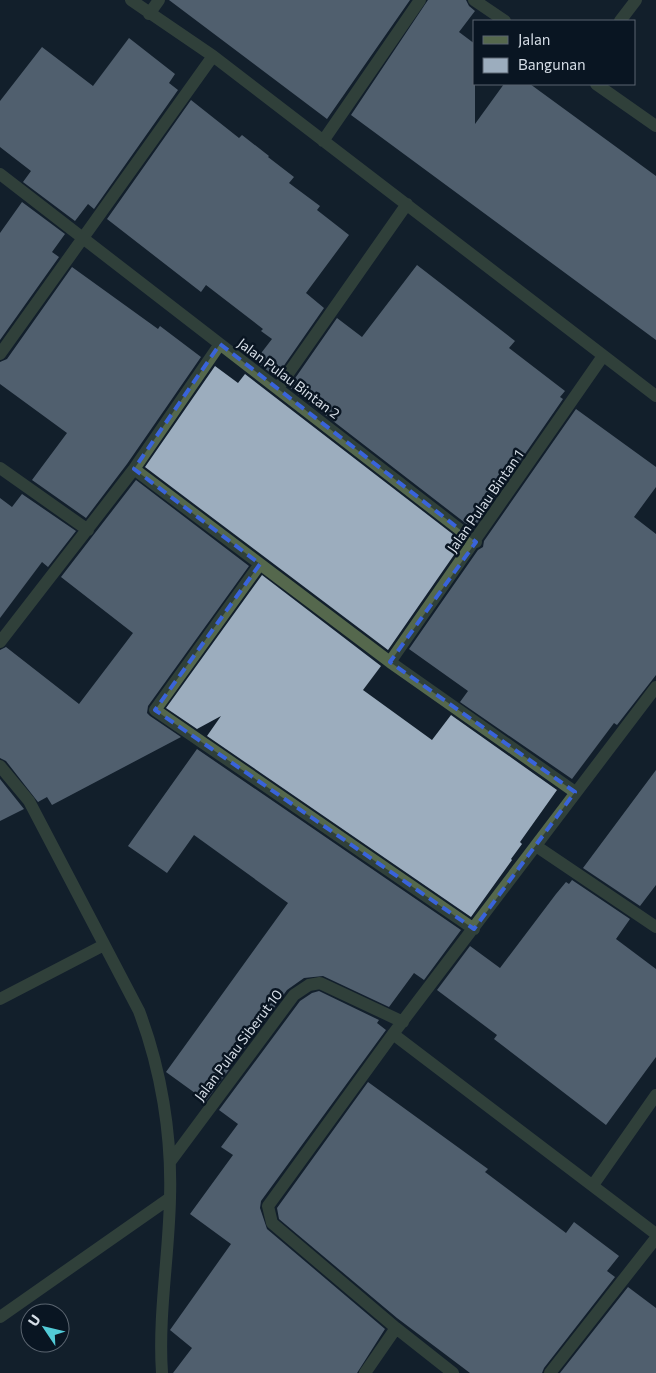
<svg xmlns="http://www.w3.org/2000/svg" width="656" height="1373" viewBox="0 0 656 1373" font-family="Commissioner,sans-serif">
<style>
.building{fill:#9cadbe}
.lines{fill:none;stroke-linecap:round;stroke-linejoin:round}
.minor{stroke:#55684d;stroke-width:12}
.marked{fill:none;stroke:#3963da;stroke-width:4;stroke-dasharray:10 6;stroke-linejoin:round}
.labels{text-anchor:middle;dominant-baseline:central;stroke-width:5;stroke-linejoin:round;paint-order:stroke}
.street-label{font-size:14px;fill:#d5dde6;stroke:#091522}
</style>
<rect width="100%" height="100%" fill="#121f2c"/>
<!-- building -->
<path class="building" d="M169,0H410L327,119Z
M428,0H466L469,6L475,11L459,32L475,44V124L504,84H530L656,176V340L351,115Z
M129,38L175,74L169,83L178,90L94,209L88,204L75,221L23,182L31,171L0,147V101L42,47L93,86Z
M191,100L239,138L242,135L269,156L268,157L294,177L289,183L320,206L317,210L349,235L306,293L324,308L276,377L255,361L272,339L261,331L263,329L206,285L201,292L107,219Z
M22,202L65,234L52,252L59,257L0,340V233Z
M417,265L515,341L509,348L565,391L560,397L563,399L473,529L289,387L337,318L362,337Z
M72,267L158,329L160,326L201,357L127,464L86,518L32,480L67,433L0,384V362L7,359Z
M215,366L238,383L245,374L463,542L388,650L145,467Z
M576,409L656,467V487L634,517L656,534V675L617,725L614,723L572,779L460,702L468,691L409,649L478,550L483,547L484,541Z
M136,480L249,566L148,706L147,713L150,716L181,737L52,805L47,797L38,802L6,761L0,758V650L6,647L79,704L133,633L61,577Z
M22,494L76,531L48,567L42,562L0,618V498L12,507Z
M262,575L381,666L363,690L432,740L451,715L557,790L520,842L522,844L511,859L512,860L471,917L207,736L221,716L197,729L166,708Z
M197,749L461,930L424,980L414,973L389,1007L323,976L304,978L287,990L206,1101L166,1072L288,903L194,835L167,873L128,846Z
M656,770V885L640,906L583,868Z
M0,779L24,809L0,821Z
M572,880L630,919L616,939L656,969V1057L606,1125L494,1039L497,1035L437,990L470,946L500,968L556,894L566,882L569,884Z
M319,991L379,1020L377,1023L386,1030L261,1201L260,1208L267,1229L385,1329L357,1373H173L192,1348L170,1330L231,1244L190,1214L233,1155L221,1147L238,1124L219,1110L300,1001L312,993Z
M368,1082L488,1169L485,1172L566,1233L574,1222L619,1256L607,1271L615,1277L544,1368L542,1373H470L397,1318L279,1219L277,1208Z
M628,1287L656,1308V1373H560Z"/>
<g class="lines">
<!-- minor -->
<path class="minor" d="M131,0L213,56L656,396
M474,0L505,21
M149,14L159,0
M620,21L636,0
M596,84L656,126
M323,141L420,0
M0,174L476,542
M0,354L213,56
M278,388L407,204
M0,468L88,530
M134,469L390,662L575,792
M260,564L155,710L474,929
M0,642L134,469L220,344
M390,662L603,356
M0,766L29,801L139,1011C161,1069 172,1135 170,1198C169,1255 158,1316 162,1373
M536,846L656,927
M0,999L104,945
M393,1034L656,1234
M170,1162L294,995L309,985L320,983L403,1022
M593,1185L656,1095
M0,1317L170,1198
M365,1373L396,1328
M453,1373L396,1328L272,1223L268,1206L393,1034L656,687
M550,1373L656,1238"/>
</g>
<!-- marked area -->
<path d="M0 0H656V1373H0ZM220,344L476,542L390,662L575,792L474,929L155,710L260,564L134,469Z" fill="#121f2c" fill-opacity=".55" fill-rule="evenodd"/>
<path class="marked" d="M220,344L476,542L390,662L575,792L474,929L155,710L260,564L134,469Z"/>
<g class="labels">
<!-- street labels -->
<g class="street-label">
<text transform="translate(289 378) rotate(37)">Jalan Pulau Bintan 2</text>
<text transform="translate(485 501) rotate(-55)">Jalan Pulau Bintan 1</text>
<text transform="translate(238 1045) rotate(-53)">Jalan Pulau Siberut 10</text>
</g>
</g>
<!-- legend -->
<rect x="473" y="20" width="162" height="65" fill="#091522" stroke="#5b6570"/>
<rect x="483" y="36" width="25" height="8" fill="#55684d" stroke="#5b6570"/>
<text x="518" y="45" font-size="15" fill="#d5dde6">Jalan</text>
<rect x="483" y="58" width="25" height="15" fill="#9cadbe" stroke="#5b6570"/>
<text x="518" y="70" font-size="15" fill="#d5dde6">Bangunan</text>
<!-- north arrow -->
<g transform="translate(45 1328) rotate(305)"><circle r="24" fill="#091522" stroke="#5b6570"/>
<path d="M0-4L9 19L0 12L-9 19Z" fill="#52cbd7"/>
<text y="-8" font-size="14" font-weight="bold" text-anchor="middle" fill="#d5dde6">U</text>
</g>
</svg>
